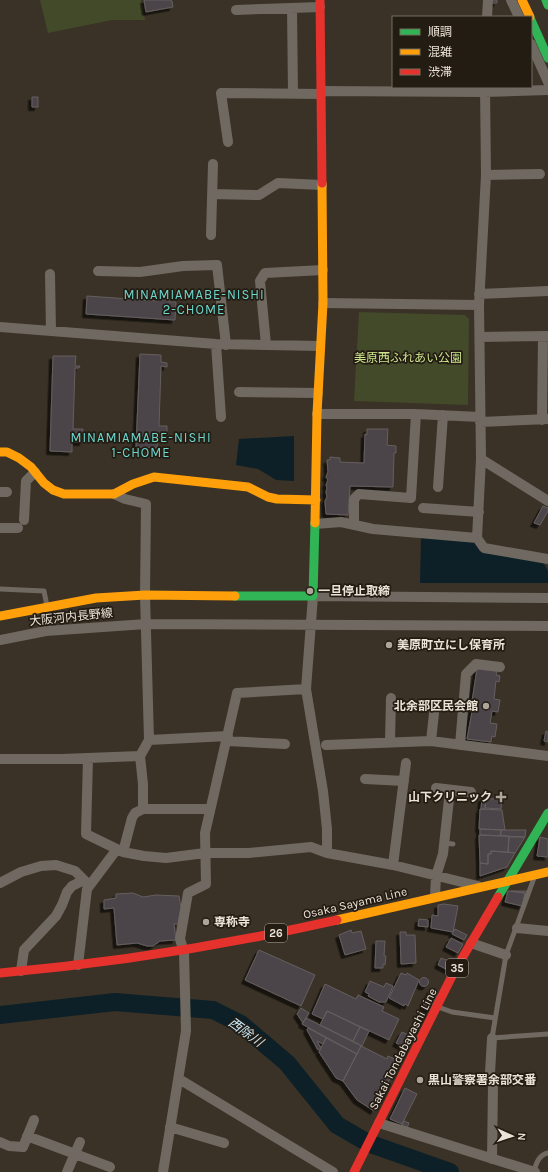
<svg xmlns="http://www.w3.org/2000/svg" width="548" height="1172" viewBox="0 0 548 1172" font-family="Karla,'Noto Sans JP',sans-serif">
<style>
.green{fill:#434a2a}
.water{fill:#0d2028}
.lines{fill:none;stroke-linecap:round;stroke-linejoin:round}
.river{stroke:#0d2028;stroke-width:18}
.building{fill:#4c4549;stroke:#645f5f;filter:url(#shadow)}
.lane{stroke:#6f6961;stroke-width:5}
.street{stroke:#6f6961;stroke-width:10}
.fast{stroke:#30b455;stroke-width:9}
.slow{stroke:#ff9f0a;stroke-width:9}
.jam{stroke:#e5322d;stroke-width:9}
.poi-dot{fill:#aea599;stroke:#231c13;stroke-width:1.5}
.labels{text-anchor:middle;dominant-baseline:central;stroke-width:3.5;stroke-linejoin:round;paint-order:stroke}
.shield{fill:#231c13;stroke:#b0a79c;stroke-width:1}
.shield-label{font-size:11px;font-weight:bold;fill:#ece3d7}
.park-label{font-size:12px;fill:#cce48d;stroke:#231c13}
.poi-label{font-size:12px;font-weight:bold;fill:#ece3d7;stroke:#231c13;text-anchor:start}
.street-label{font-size:12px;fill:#ece3d7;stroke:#231c13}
.neighbourhood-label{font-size:13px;letter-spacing:1px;fill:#6cd7cf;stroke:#231c13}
.water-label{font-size:13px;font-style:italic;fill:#c4e7fa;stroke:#231c13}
</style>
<defs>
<filter id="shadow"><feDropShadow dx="-3.5" dy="3.5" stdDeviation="0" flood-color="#0009"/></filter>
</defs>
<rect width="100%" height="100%" fill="#3a3226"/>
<!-- green -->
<path class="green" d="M40,0H141L145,20H112L48,33Z
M359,312L465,315L469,319L468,405L354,401Z"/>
<!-- water -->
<path class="water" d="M294,436V481L276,480L258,469L236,465L239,439Z
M421,537L476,542L480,551L543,562L548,571V583H420Z"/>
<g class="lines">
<!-- river -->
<path class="river" d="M0,1015L115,1002L213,1010L241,1024L287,1063L337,1125L368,1143L450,1172"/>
</g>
<!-- building -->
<path class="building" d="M144,0H170L172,1L173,7L146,12Z
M491,0H497V3H491Z
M32,97H38V107H32Z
M158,292H170L169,302H176L175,320L86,314L87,296L157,301Z
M140,354L161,355V362L167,363V367L161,366L159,426H167V438H158L157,448L136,447Z
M53,356H76L75,366H80L79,368H75L73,429H83V442H72V452L50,451Z
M367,429H388L387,445L396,446V453H394L393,487L350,486L348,515L326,514L325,501L327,497L326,492L327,488L326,485L328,480L326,477L328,472L327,460H330V457L340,458V462L364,463L365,434L367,435Z
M543,506L548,508V511L540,525L534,523Z
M477,669L497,671L496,675L500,676L499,682L496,681L494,699L500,700L498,712L492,711L490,723L497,724L495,737L492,736L491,742L467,739L474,701H472Z
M546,731L548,732V742L544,741Z
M482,798H486L485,809H481Z
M486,798L502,800L501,809L485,808Z
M480,809L502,810L505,830L479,829Z
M480,829L501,830L500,836L480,835Z
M501,830H526L525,837L501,836Z
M479,835L509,836L508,852L491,851V854H488V864L480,863Z
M509,837H525L515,853L508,852Z
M540,837L548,839V857L537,856Z
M491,851L515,853L507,867L480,876V863L488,864V854H491Z
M508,891L525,893L522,906L505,902Z
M511,891H527L524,899L525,893Z
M133,893L143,897L156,895L179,896L181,908L178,924H174L176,940L160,941L153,946H147L137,943L117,945L114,908L104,909V900L116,898V894Z
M444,904L458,906L453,932L431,928L432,915L438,916V905Z
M419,919L428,920V927L418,926Z
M455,929L467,935L464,940L452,934Z
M351,930L352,933L361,931L366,949L345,955L339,935Z
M400,932H406V935H415L416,963L401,964Z
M451,938L463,944L458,953L446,947Z
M376,941H385L384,956H386L385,965L383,964V968H375Z
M259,950L315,975L301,1006L245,980Z
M441,958L453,963L450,971L438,965Z
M401,973L406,975L407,973L419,980L408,1006L405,1004L404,1006L389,998Z
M419.5 982a4.5 4.5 0 1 1 9 0a4.5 4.5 0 1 1-9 0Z
M370,981L384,987L386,983L393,986L386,1002H379L368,996L369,994L365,992Z
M325,984L356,999L358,995L384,1007L382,1011L399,1019L389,1040L327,1011L323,1019L312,1014Z
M431,989L438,993L430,1010L423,1006Z
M301,1008L309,1013L303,1023L297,1014Z
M327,1011L360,1027L353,1041L320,1025Z
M306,1018L361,1046L357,1054L302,1024Z
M360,1027L369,1031L362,1046L353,1041Z
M308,1028L326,1038L323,1044L317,1041L321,1048L318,1050L307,1030Z
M402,1032L413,1037L408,1049L396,1043Z
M326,1038L357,1054L343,1081L336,1078L319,1052Z
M361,1046L387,1059L388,1056L399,1061L374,1111L357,1100L343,1081Z
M405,1088L417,1094L402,1124L390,1119Z
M404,1121L409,1123L407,1128L402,1125Z"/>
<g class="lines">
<!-- lane -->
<path class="lane" d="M0,589L44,591L47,606
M444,843L453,844
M534,878L506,955L492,1038L548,1034
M438,1007L452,1012L495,1018
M534,1172C536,1163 539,1155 548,1153"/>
<!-- street -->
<path class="street" d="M511,0L519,17
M292,8L293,94
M236,10L320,7
M487,17L488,0
M531,44L548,82
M485,87L486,175L479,305L481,459L477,538L484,548L548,559
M321,91L484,92L548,90
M228,142L221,93L321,94
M486,175L540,174
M212,194L259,195L278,183L322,185
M211,235L213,164
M98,271L140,272L183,266L217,265L226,345
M50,274L51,331
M479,294L548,291
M323,303L479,305
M0,327L216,344L320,346
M480,337L548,336
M216,344L221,417
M266,345L260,281L265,273L323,270
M239,392L318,393
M317,414H416L480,417
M542,420L543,336
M480,422L548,419
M481,459L548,501
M438,487L443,415
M0,492H7
M423,508L479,512
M24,520L26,481L35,472
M315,524L341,522L373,529L477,538
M354,524V499L359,494L411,498L416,414
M0,528H18
M0,640L46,631L146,624L548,626
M149,740L228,736
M227,741L285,744
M431,741L435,704
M390,742L391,698
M326,745L431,741L548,756
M460,745L466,674L476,664L500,667
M88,758L86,834L123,852L144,856L166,858L205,853H249L311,847L327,853V829L323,791L306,689L313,596L548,598
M0,759H61L140,756L149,740L145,595L146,504L125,499L114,494
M365,779L404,781
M436,788L471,792
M143,809H209
M123,852L132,818L135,813L143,809V784L140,756
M327,853L393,865L478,886
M393,865L406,763
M0,883L21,872L41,866L56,865L75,871L88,884
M435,897L436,876L443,854L450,790
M517,928L548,931
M471,943L506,955
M78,965L87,889L117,849
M21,971L24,950L56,916L62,905L67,892L72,886L84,880
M492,1038L490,1073L493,1085L492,1159
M179,1079L333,1172
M379,1123L535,1172
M170,1127L224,1143
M27,1136L110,1167
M0,1142L9,1146L23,1147L34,1120
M67,1172L80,1142
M163,1172L186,1031L184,952L180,939L188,893L206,884L205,833L237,693L306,689"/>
<!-- fast -->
<path class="fast" d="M546,0L548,5
M531,20L548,58
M235,596H313L315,523
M498,897L548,813"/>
<!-- slow -->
<path class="slow" d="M522,0L530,17
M0,452H7L19,458L31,467L44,483L53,490L64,494H114L133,484L154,477L248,487L268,497L277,499L316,500
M315,523L317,414L323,303L322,183
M0,616L96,598L145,595L235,596
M337,920L548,872"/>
<!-- jam -->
<path class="jam" d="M320,0L322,183
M0,973C114,963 226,945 337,920
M354,1172L454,972L498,897"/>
</g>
<!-- markers -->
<g class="poi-dot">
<circle cx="310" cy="591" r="4"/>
<circle cx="389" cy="645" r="4"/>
<circle cx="486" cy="706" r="4"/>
<path d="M499 791h4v4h4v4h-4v4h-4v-4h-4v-4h4z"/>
<circle cx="206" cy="922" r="4"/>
<circle cx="420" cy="1080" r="4"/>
</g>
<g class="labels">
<!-- shield labels -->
<g class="shield">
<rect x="265" y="924" width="22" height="18" rx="3"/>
<rect x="446" y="959" width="22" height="18" rx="3"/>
</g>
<g class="shield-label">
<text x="276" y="933">26</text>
<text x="457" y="968">35</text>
</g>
<!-- park labels -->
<g class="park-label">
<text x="408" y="358">美原西ふれあい公園</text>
</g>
<!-- poi labels -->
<g class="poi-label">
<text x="318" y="591">一旦停止取締</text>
<text x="397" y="645">美原町立にし保育所</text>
<text x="478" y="706" text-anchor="end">北余部区民会館</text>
<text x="492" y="797" text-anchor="end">山下クリニック</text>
<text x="214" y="922">専称寺</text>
<text x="428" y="1080">黒山警察署余部交番</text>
</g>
<!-- street labels -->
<g class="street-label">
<text transform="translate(71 617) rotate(-6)">大阪河内長野線</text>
<text transform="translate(355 903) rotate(-13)">Osaka Sayama Line</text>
<text transform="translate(403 1049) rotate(-63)">Sakai Tondabayashi Line</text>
</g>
<!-- neighbourhood labels -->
<g class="neighbourhood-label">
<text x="194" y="294">MINAMIAMABE-NISHI<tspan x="194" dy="15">2-CHOME</tspan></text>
<text x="141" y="437">MINAMIAMABE-NISHI<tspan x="141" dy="15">1-CHOME</tspan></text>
</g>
<!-- water labels -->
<g class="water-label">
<text transform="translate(246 1032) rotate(36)">西除川</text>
</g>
</g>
<!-- legend -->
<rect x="392" y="16" width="140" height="72" fill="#231c13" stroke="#736c61"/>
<rect x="400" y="29" width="20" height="6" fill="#30b455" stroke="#736c61"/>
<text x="428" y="36" font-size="12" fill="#ece3d7">順調</text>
<rect x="400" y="49" width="20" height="6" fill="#ff9f0a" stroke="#736c61"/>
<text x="428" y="56" font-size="12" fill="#ece3d7">混雑</text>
<rect x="400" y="69" width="20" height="6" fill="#e5322d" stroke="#736c61"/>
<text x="428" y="76" font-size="12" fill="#ece3d7">渋滞</text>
<!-- north arrow -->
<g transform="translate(512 1136) rotate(93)" stroke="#231c13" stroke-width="3" paint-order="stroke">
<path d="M0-3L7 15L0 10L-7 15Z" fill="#ece3d7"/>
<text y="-6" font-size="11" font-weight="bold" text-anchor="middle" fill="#ece3d7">N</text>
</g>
</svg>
